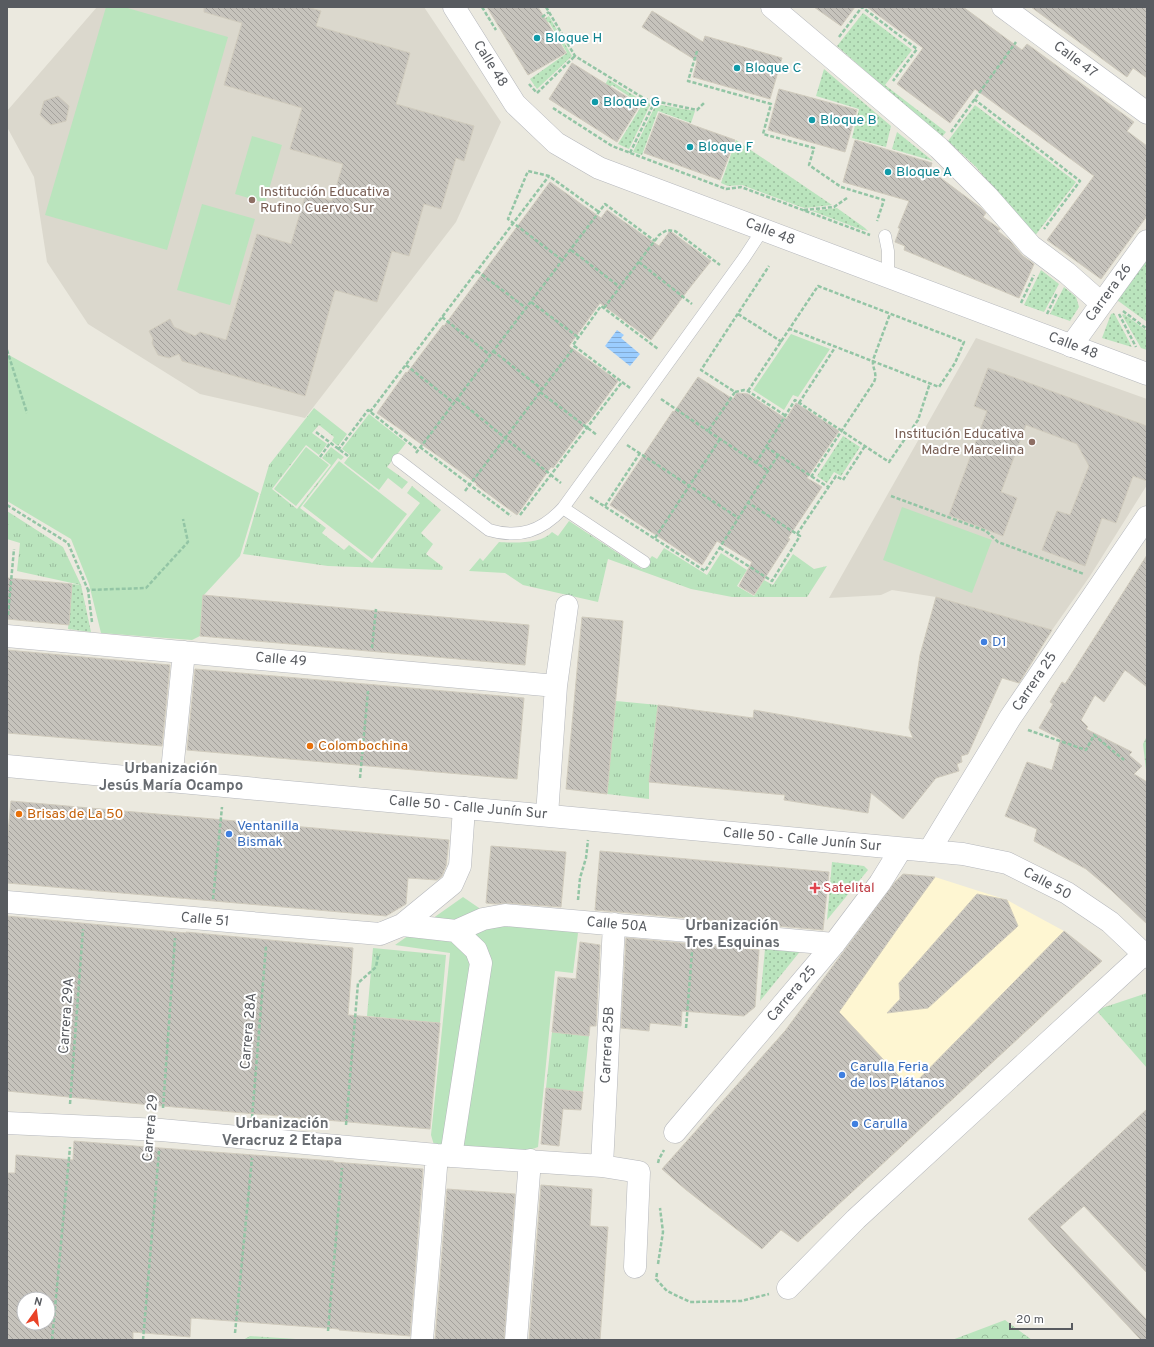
<svg xmlns="http://www.w3.org/2000/svg" width="1154" height="1347" viewBox="0 0 1154 1347" font-family="Overpass,sans-serif">
<style>
.commercial{fill:#fef6d2}
.education{fill:#dbd8cd}
.grass{fill:url(#grass-tufts)}
.forest{fill:url(#forest-crowns)}
.park{fill:#bae4bd}
.garden{fill:url(#garden-dots)}
.water{fill:url(#water-rules)}
.building{fill:url(#building-back-hatch);stroke:#d0cbbd;fill-rule:evenodd}
.lines{fill:none;stroke-linecap:round;stroke-linejoin:round}
.service-casing{stroke:#b5b7bc;stroke-width:13}
.minor-casing{stroke:#b5b7bc;stroke-width:23}
.tertiary-casing{stroke:#b5b7bc;stroke-width:23}
.path{stroke:#93c5a5;stroke-width:2.5;stroke-dasharray:4 2;stroke-linecap:butt}
.service{stroke:#fff;stroke-width:12}
.minor{stroke:#fff;stroke-width:22}
.tertiary{stroke:#fff;stroke-width:22}
.culture-dot{fill:#0f9aa8;stroke:#fff;stroke-width:1.5}
.education-dot{fill:#8d6e63;stroke:#fff;stroke-width:1.5}
.shop-dot{fill:#3f7fe0;stroke:#fff;stroke-width:1.5}
.food-dot{fill:#e8710a;stroke:#fff;stroke-width:1.5}
.health-dot{fill:#e0444e;stroke:#fff;stroke-width:1.5}
.labels{text-anchor:middle;dominant-baseline:central;stroke-width:4;stroke-linejoin:round;paint-order:stroke}
.culture-label{font-size:14px;fill:#0d838f;stroke:#fff;text-anchor:start}
.street-label{font-size:14px;fill:#585b60;stroke:#fff}
.education-label{font-size:14px;fill:#785e54;stroke:#fff;text-anchor:start}
.shop-label{font-size:14px;fill:#366cbe;stroke:#fff;text-anchor:start}
.food-label{font-size:14px;fill:#c56008;stroke:#fff;text-anchor:start}
.health-label{font-size:14px;fill:#be3a42;stroke:#fff;text-anchor:start}
.neighbourhood-label{font-size:15px;font-weight:bold;fill:#696d72;stroke:#fff}
</style>
<defs>
<pattern id="grass-tufts" width="24" height="20" patternUnits="userSpaceOnUse"><rect width="24" height="20" fill="#bae4bd"/><path d="M3 7l-1-3M5 7V3M7 7l1-3M15 17l-1-3M17 17v-4M19 17l1-3" fill="none" stroke="#9abc9d"/></pattern>
<pattern id="forest-crowns" width="20" height="18" patternUnits="userSpaceOnUse"><rect width="20" height="18" fill="#bae4bd"/><path d="M2 6a3 3 0 1 1 6 0M12 15a3 3 0 1 1 6 0" fill="none" stroke="#9abc9d"/></pattern>
<pattern id="garden-dots" width="8" height="8" patternUnits="userSpaceOnUse"><rect width="8" height="8" fill="#bae4bd"/><path d="M2 2h.1M6 6h.1" fill="none" stroke="#9abc9d" stroke-width="1.8" stroke-linecap="round"/></pattern>
<pattern id="water-rules" width="6" height="5" patternUnits="userSpaceOnUse"><rect width="6" height="5" fill="#9bcdff"/><path d="M0 2.5h6" fill="none" stroke="#81a9d2"/></pattern>
<pattern id="building-back-hatch" width="6" height="6" patternUnits="userSpaceOnUse"><rect width="6" height="6" fill="#c6c3bc"/><path d="M-1 5l2 2M0 0l6 6M5-1l2 2" fill="none" stroke="#a4a19c"/></pattern>
</defs>
<rect width="100%" height="100%" fill="#ebe9df"/>
<!-- commercial -->
<path class="commercial" d="M935,877L1007,900L1064,931L1102,961L798,1242L781,1230L762,1249L685,1189L767,1097Z"/>
<!-- education -->
<path class="education" d="M97,7H424L501,122L456,222L305,418L200,394L88,324L47,262L34,177L7,127V111Z
M976,338L1147,399V485L1090,576L1052,630L936,597L892,590L881,595L829,598Z"/>
<!-- grass -->
<path class="grass" d="M314,408L347,434L338,446L332,441L334,437L319,425L312,433L327,444L319,455L306,445L272,489L297,509L331,465L322,458L331,447L344,457L341,460L338,458L300,508L326,528L322,533L344,550L349,545L372,563L420,503L407,493L412,486L441,510L421,533L433,544L426,554L443,567L442,570L328,566L243,554L269,465Z
M369,414L406,443L387,467L408,482L402,489L388,478L379,490L344,463L350,455L342,449Z
M7,511L63,547L81,585L17,571L20,543L7,539Z
M569,521L642,569L652,556L657,559L664,548L707,575L721,553L747,570L737,586L754,596L764,580L773,585L793,554L814,569L827,566L807,597H732L691,589L608,559L598,602L523,585L505,573L469,571L480,558L483,561L499,542C514,543 542,544 552,532L558,536Z
M616,701L658,705L649,782V799L607,794Z
M373,948L446,955L440,1023L367,1016Z
M1147,993V1068L1096,1010Z
M552,1032L589,1036L583,1092L546,1088Z"/>
<!-- forest -->
<path class="forest" d="M1147,736V770H1146L1143,744Z
M1005,1320L1032,1340H952Z
M250,1336L311,1340H243Z"/>
<!-- park -->
<path class="park" d="M106,7H124L228,37L167,250L45,215Z
M252,136L282,145L265,203L235,194Z
M202,204L255,219L230,305L177,290Z
M791,334L830,349L798,397L793,395L784,410L753,390Z
M7,354L259,493L240,556L204,595L200,636L192,640L101,633L89,584L71,539L7,501Z
M306,447L329,465L296,506L274,489Z
M339,461L407,514L372,559L303,506Z
M902,507L992,540L972,593L883,560Z
M463,897L482,910L568,919L578,933L573,973L555,971L538,1147L527,1151L434,1145L431,1135L450,953L395,945Z"/>
<!-- garden -->
<path class="garden" d="M863,13L912,50L885,85L946,132L941,138L837,46Z
M549,16L572,56L537,89L530,79L567,53L549,22L541,26L539,22Z
M824,69L891,126L886,147L852,138L859,109L816,96Z
M608,79L644,102L651,103L629,149L618,144L642,105L612,85L609,88L605,85Z
M656,104L695,111L691,123L658,111L642,155L633,152Z
M975,105L1076,182L1034,237L976,167L948,141Z
M897,132L933,161L892,149Z
M736,140L832,205L805,208L801,207L742,185L728,186L721,183Z
M837,208L865,228L868,231L860,229L812,211Z
M1147,260V322L1117,300Z
M1041,270L1059,284L1044,312L1024,305Z
M1064,287L1076,297L1079,307L1070,321L1050,314Z
M1114,313L1132,347L1102,338L1111,314Z
M1124,314L1147,331V350L1141,348L1122,315Z
M843,436L860,447L841,476L834,472L827,483L817,476Z
M72,584L81,585L91,632L68,629Z
M832,862L864,866L868,870L827,920Z
M765,949H802L760,1001Z"/>
<!-- water -->
<path class="water" d="M617,330L624,335L621,338L640,354L630,366L605,346Z"/>
<!-- building -->
<path class="building" d="M204,7H307L321,11L316,26L410,53L396,104L474,126L464,161L456,158L441,209L424,204L409,256L392,251L377,302L335,290L305,396L182,361L179,354L169,358L158,355L152,343L153,339L149,331L170,319L174,327L195,336L200,332L226,340L257,234L291,244L306,193L332,201L343,164L290,149L302,108L224,85L242,23L204,12Z
M487,7H538L566,53L528,75Z
M814,7H855L841,26Z
M867,7H963L1022,50L1027,44L1134,122L1127,131L1147,146V216L1101,279L1047,240L1094,176L975,89L950,123L897,84L923,48Z
M1031,7H1147V78L1133,68L1127,77Z
M652,11L703,42L705,36L782,58L770,99L693,77L697,61L642,27Z
M572,63L640,105L617,142L549,99Z
M779,89L857,110L845,152L768,130Z
M58,96L69,106L66,121L51,125L40,115L44,101Z
M659,113L735,140L720,180L644,153Z
M855,140L932,163L930,170L981,208L986,213L983,217L1000,229L998,231L1010,241L1023,256L1034,264L1019,298L904,250L905,246L895,242L900,228H898L909,201L843,182Z
M550,182L601,218L607,210L659,246L670,231L711,261L688,290L651,340L600,303L569,346L618,381L588,422H587L553,468L551,467L517,515L476,485L477,484L454,467L377,413L406,372L407,373L443,325L444,326Z
M988,368L1147,426V481L1133,476L1116,523L1102,518L1085,566L1042,550L1057,511L1070,515L1089,466L1077,444L1026,425L1001,492L1017,498L1003,536L949,515L987,411L974,406Z
M698,377L733,399L737,393L748,394L786,419L796,403L839,431L807,478L822,487L788,538L790,539L754,595L739,586L752,562L717,541L702,565L610,505L673,411L674,412Z
M1147,555V687L1125,670L1104,702L1095,695L1081,720L1088,727L1086,729L1132,752L1129,755L1142,766L1134,774L1147,782V924L1111,890L1086,869L1034,841L1037,829L1005,816L1027,762L1052,770L1061,739L1039,728L1053,704L1050,702L1062,682L1065,684Z
M7,578L72,584L69,625L7,619Z
M203,595L529,625L525,665L200,636Z
M936,597L1052,630L1019,683L1002,678L968,754L961,756L962,762L957,764L959,771L936,778L903,819L871,793L868,813L784,800L785,795L649,782L658,705L753,718L754,710L913,738L909,728L920,655Z
M582,617L623,621L607,794L566,789Z
M7,650L170,665L162,746L7,733Z
M195,669L524,698L517,779L187,750Z
M11,801L449,840L446,866L442,876L437,880L408,878L406,904L386,916L7,883V844Z
M491,846L566,852L561,907L506,903L497,904L486,903Z
M600,851L829,872L823,930L595,910Z
M903,874L935,877L898,928L839,1012L910,1088L1064,931L1102,961L798,1242L781,1230L762,1249L685,1189L662,1169L785,1031L895,882Z
M977,894L1007,900L1018,926L928,1008L887,1013L900,999L899,983Z
M7,916L186,933V932L353,948L348,1015L440,1023L430,1129L151,1105L7,1091Z
M626,938L759,950L755,1007L744,1016L682,1011L681,1026L650,1023L649,1031L621,1028Z
M580,942L600,945L596,1026H590L589,1036L552,1032L558,977L576,979Z
M546,1088L583,1092L581,1110L563,1109L559,1146L541,1144Z
M1147,1109V1273L1084,1206L1060,1227L1147,1320V1340H1141L1028,1219Z
M74,1141L147,1147L334,1161L333,1162L423,1169L410,1336L339,1330V1329L191,1318L190,1337L133,1332V1340H7V1173H15L16,1155L73,1160ZM24,1299H48V1323H24Z
M541,1185L592,1189L590,1226L608,1227L600,1340H529Z
M447,1189L515,1194L504,1340H435Z"/>
<g class="lines">
<defs>
<path id="service" d="M885,236L888,251V276
M398,460L489,530C519,539 542,531 563,508L744,258L763,229
M563,508L644,562"/>
<path id="minor" d="M772,7L939,148L988,197L1031,246L1067,273L1101,303
M1003,7L1147,113
M1071,346L1147,241
M7,636L556,686
M171,781L184,652
M547,815L556,686L567,606
M7,902L380,934L402,925L452,884L460,866L464,808
M402,925L456,931L483,919L505,915L834,944
M7,1123L161,1130L437,1155L602,1166L639,1172L635,1267
M675,1132L834,944L880,883L901,849
M451,1156L481,963L476,950L456,931
M602,1166L614,924
M788,1288L856,1219L1144,954
M422,1340L437,1155
M516,1340L530,1160"/>
<path id="tertiary" d="M454,7L515,104L556,143L599,168L1147,374
M7,766L963,854L1007,863L1067,893L1110,922L1147,957
M929,851L1010,718L1147,517"/>
</defs>
<!-- service casing -->
<use href="#service" class="service-casing"/>
<!-- minor casing -->
<use href="#minor" class="minor-casing"/>
<!-- tertiary casing -->
<use href="#tertiary" class="tertiary-casing"/>
<!-- path -->
<path class="path" d="M482,7L496,30
M546,7L575,56L645,99L697,110L704,103
M542,17L549,12
M839,37L862,7L917,49L893,81
M697,51L688,81L771,104L763,134L814,148L809,165L841,187L884,200L877,221
M529,84L536,92
M537,93L575,56
M974,99L1080,181L1044,229
M553,108L612,146L726,189L741,187L870,235
M951,132L1016,42
M630,153L655,101
M804,210L834,207L847,198
M571,250L620,287
M562,260L508,219L528,171L549,176L599,212
M639,262L692,304
M477,271L526,308
M531,302L578,337
M1021,303L1034,275
M604,308L659,235L667,230L675,231L720,265
M1123,311L1147,329
M738,314L782,342
M1047,314L1057,293
M1119,314L1136,347
M442,317L490,355
M7,350L27,413
M493,351L542,389
M406,365L454,403
M630,388L573,345L601,306L658,349
M748,391L818,286L964,342L955,363L939,387L790,329
M540,392L597,435
M735,392L744,390L748,391L786,416
M457,399L561,483
M661,399L708,431
M799,403L836,346
M370,412L549,176
M316,432L348,456
M627,445L737,517
M420,447L511,516
M766,447L828,487
M338,450L368,410L418,450
M416,453L605,204L655,241
M320,457L330,443
M756,463L795,400L889,462L918,420L930,383
M767,470L708,431L735,392L701,370L769,266
M811,477L874,382C878,374 872,368 873,360L890,314
M465,491L575,346
M891,496L986,531L998,542L1084,574
M590,497L705,571L778,455
M7,505L68,543L88,590
M605,506L640,453
M520,515L622,382
M797,534L836,476L843,480L865,446
M655,538L720,439
M720,548L772,581L800,536L747,502
M8,615L14,549
M92,622L88,590L146,588L188,542L183,519
M372,648L376,609
M1028,730L1086,750L1094,735L1124,760
M360,778L368,691
M213,899L222,807
M578,900L580,878L586,858L588,840
M686,1028L692,952
M70,1104L83,929
M163,1108L175,938
M252,1118L266,946
M346,1125L358,983L376,967L378,956
M658,1163L659,1159L664,1150
M658,1264L663,1232L660,1208
M657,1273L656,1279L667,1291L690,1302L741,1301L769,1294
M328,1331L342,1168
M235,1333L252,1158
M52,1340L70,1147
M143,1340L159,1151"/>
<!-- service -->
<use href="#service" class="service"/>
<!-- minor -->
<use href="#minor" class="minor"/>
<!-- tertiary -->
<use href="#tertiary" class="tertiary"/>
</g>
<!-- markers -->
<g class="culture-dot">
<circle cx="537" cy="38" r="4"/>
<circle cx="737" cy="68" r="4"/>
<circle cx="595" cy="102" r="4"/>
<circle cx="812" cy="120" r="4"/>
<circle cx="690" cy="147" r="4"/>
<circle cx="888" cy="172" r="4"/>
</g>
<g class="education-dot">
<circle cx="252" cy="200" r="4"/>
<circle cx="1032" cy="442" r="4"/>
</g>
<g class="shop-dot">
<circle cx="984" cy="642" r="4"/>
<circle cx="229" cy="834" r="4"/>
<circle cx="842" cy="1075" r="4"/>
<circle cx="855" cy="1124" r="4"/>
</g>
<g class="food-dot">
<circle cx="310" cy="746" r="4"/>
<circle cx="19" cy="814" r="4"/>
</g>
<path class="health-dot" d="M813 882h4v4h4v4h-4v4h-4v-4h-4v-4h4z"/>
<g class="labels">
<!-- culture labels -->
<g class="culture-label">
<text x="545" y="38">Bloque H</text>
<text x="745" y="68">Bloque C</text>
<text x="603" y="102">Bloque G</text>
<text x="820" y="120">Bloque B</text>
<text x="698" y="147">Bloque F</text>
<text x="896" y="172">Bloque A</text>
</g>
<!-- street labels -->
<g class="street-label">
<text transform="translate(1075 60) rotate(37)">Calle 47</text>
<text transform="translate(490 64) rotate(58)">Calle 48</text>
<text transform="translate(770 232) rotate(21)">Calle 48</text>
<text transform="translate(1109 293) rotate(-54)">Carrera 26</text>
<text transform="translate(1073 346) rotate(21)">Calle 48</text>
<text transform="translate(281 660) rotate(5)">Calle 49</text>
<text transform="translate(1035 682) rotate(-56)">Carrera 25</text>
<text transform="translate(468 808) rotate(5)">Calle 50 - Calle Junín Sur</text>
<text transform="translate(802 840) rotate(5)">Calle 50 - Calle Junín Sur</text>
<text transform="translate(1047 884) rotate(28)">Calle 50</text>
<text transform="translate(205 920) rotate(5)">Calle 51</text>
<text transform="translate(617 925) rotate(5)">Calle 50A</text>
<text transform="translate(792 994) rotate(-50)">Carrera 25</text>
<text transform="translate(67 1016) rotate(-86)">Carrera 29A</text>
<text transform="translate(249 1031) rotate(-85)">Carrera 28A</text>
<text transform="translate(608 1045) rotate(-87)">Carrera 25B</text>
<text transform="translate(151 1128) rotate(-85)">Carrera 29</text>
</g>
<!-- education labels -->
<g class="education-label">
<text x="260" y="192">Institución Educativa<tspan x="260" dy="16">Rufino Cuervo Sur</tspan></text>
<text x="1024" y="434" text-anchor="end">Institución Educativa<tspan x="1024" dy="16">Madre Marcelina</tspan></text>
</g>
<!-- shop labels -->
<g class="shop-label">
<text x="992" y="642">D1</text>
<text x="237" y="826">Ventanilla<tspan x="237" dy="16">Bismak</tspan></text>
<text x="850" y="1067">Carulla Feria<tspan x="850" dy="16">de los Plátanos</tspan></text>
<text x="863" y="1124">Carulla</text>
</g>
<!-- food labels -->
<g class="food-label">
<text x="318" y="746">Colombochina</text>
<text x="27" y="814">Brisas de La 50</text>
</g>
<!-- health labels -->
<g class="health-label">
<text x="823" y="888">Satelital</text>
</g>
<!-- neighbourhood labels -->
<g class="neighbourhood-label">
<text x="171" y="769">Urbanización<tspan x="171" dy="17">Jesús María Ocampo</tspan></text>
<text x="732" y="926">Urbanización<tspan x="732" dy="17">Tres Esquinas</tspan></text>
<text x="282" y="1124">Urbanización<tspan x="282" dy="17">Veracruz 2 Etapa</tspan></text>
</g>
</g>
<!-- border -->
<rect width="1154" height="1347" fill="none" stroke="#585b60" stroke-width="16"/>
<!-- north arrow -->
<g transform="translate(36 1311) rotate(14)"><circle r="19" fill="#ffffff" stroke="#bcbdbf"/>
<path d="M0-3L7 15L0 10L-7 15Z" fill="#e94227"/>
<text y="-6" font-size="11" font-weight="bold" text-anchor="middle" fill="#585b60">N</text>
</g>
<!-- scale -->
<path d="M1010 1323v6h62v-6" fill="none" stroke="#585b60" stroke-width="2"/>
<text x="1016" y="1323" font-size="12" fill="#585b60" stroke="#ffffff" stroke-width="3" paint-order="stroke">20 m</text>
</svg>
